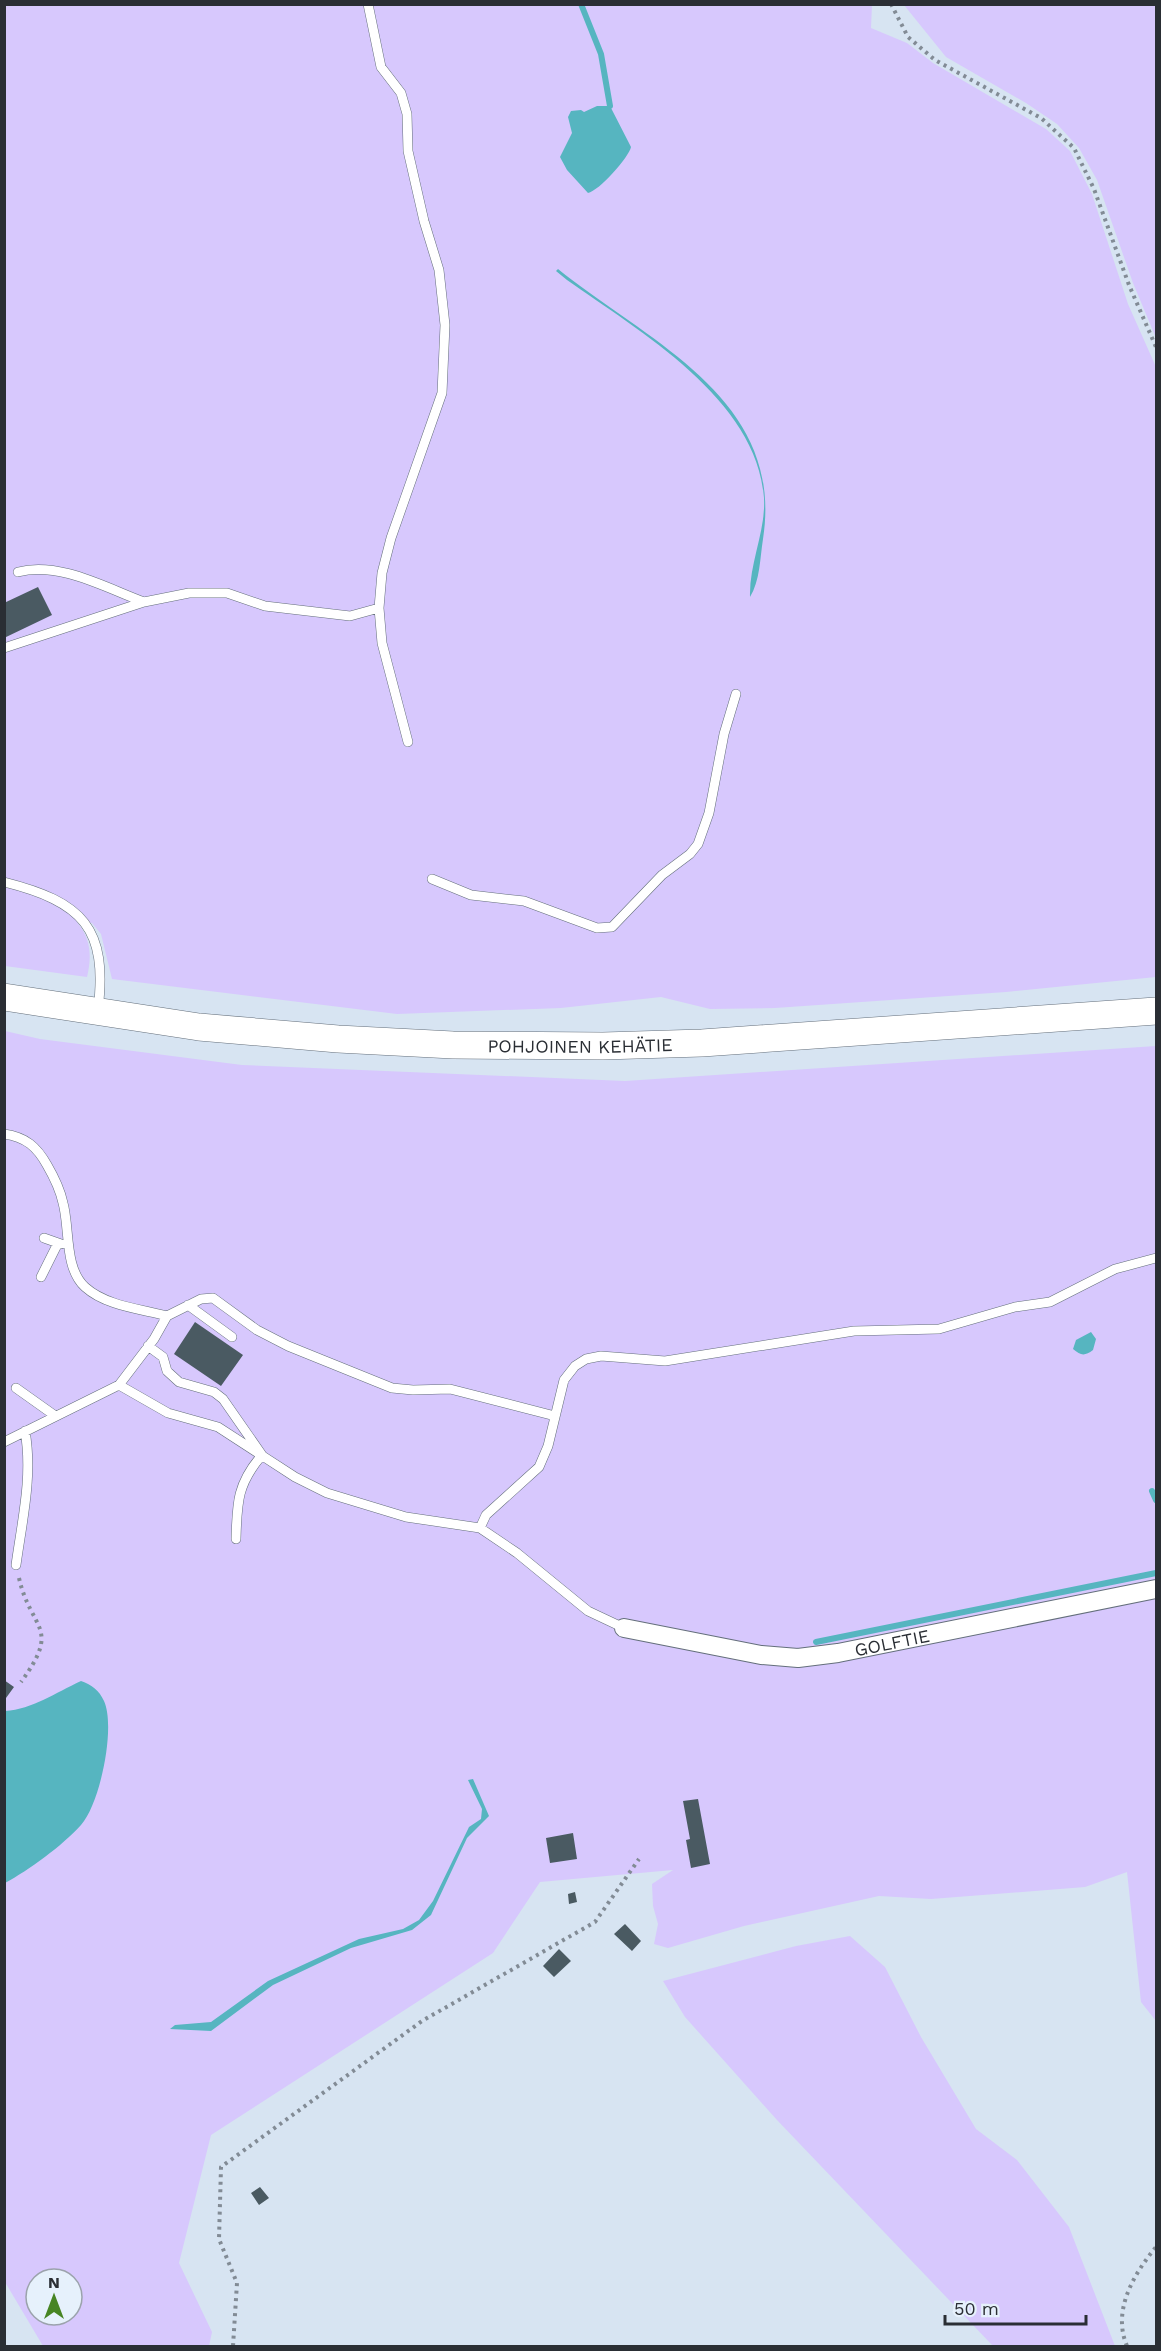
<svg xmlns="http://www.w3.org/2000/svg" width="1161" height="2351" viewBox="0 0 1161 2351" font-family="'Work Sans',sans-serif">
<style>
.green{fill:#d7c8fd;fill-rule:evenodd}
.water{fill:#56b5c0}
.lines{fill:none;stroke-linecap:round;stroke-linejoin:round}
.stream{stroke:#56b5c0;stroke-width:6}
.building{fill:#4a5a62}
.service-casing{stroke:#646f7b;stroke-width:10}
.minor-casing{stroke:#646f7b;stroke-width:20}
.secondary-casing{stroke:#646f7b;stroke-width:28}
.path{stroke:#828b95;stroke-width:4;stroke-dasharray:3 4.5;stroke-linecap:butt}
.service{stroke:#fff;stroke-width:9}
.minor{stroke:#fff;stroke-width:18}
.secondary{stroke:#fff;stroke-width:27}
.labels{text-anchor:middle;dominant-baseline:central;stroke-width:6;stroke-linejoin:round;paint-order:stroke}
.street-label{font-size:18px;fill:#2a2e34;stroke:#e6f1fc}
</style>
<rect width="100%" height="100%" fill="#d7e4f2"/>
<!-- green -->
<path class="green" d="M5,5H872L871,28L907,43L933,63L1046,129L1070,151L1092,194L1128,304L1156,367V977L1006,992L775,1008L710,1009L661,997L561,1008L397,1014L112,979L101,934L92,923L77,922C91,939 92,956 87,977L5,966Z
M904,5H1156V338L1133,283L1097,180L1079,148L1057,124L1026,103L946,57Z
M5,1031L40,1039L242,1065L625,1081L1156,1046V2021L1141,2002L1127,1872L1085,1887L931,1899L879,1896L744,1926L668,1948L654,1944L658,1924L653,1906L652,1884L673,1870L540,1882L493,1953L211,2135L179,2263L212,2332L209,2346H43L5,2282ZM36,2279H72V2315H36Z
M850,1936L885,1967L921,2037L976,2129L1017,2160L1069,2227L1115,2346H993L777,2120L685,2017L663,1981L796,1946Z"/>
<!-- water -->
<path class="water" d="M597,106H610L631,147C629,157 599,191 588,193L567,170L560,157L572,133L568,117L571,111L581,110L584,112Z
M558,269C648,342 785,398 763,539C760,558 760,581 750,597C749,563 766,531 764,498C757,399 639,331 567,280L556,271Z
M1091,1332L1096,1339L1093,1350C1085,1356 1081,1356 1073,1349L1076,1340Z
M81,1681C92,1685 99,1690 104,1701C116,1727 100,1804 81,1825C62,1846 29,1870 5,1883V1711C33,1709 55,1693 81,1681Z
M473,1779L489,1816L467,1838L431,1915L412,1930L351,1948L273,1985L211,2031L170,2029L175,2025L211,2022L268,1981L359,1939L403,1929L419,1920L433,1901L469,1827L481,1819L482,1809L468,1780Z"/>
<g class="lines">
<!-- stream -->
<path class="stream" d="M581,4L601,54L610,106
M1152,1491L1156,1500
M816,1642L1156,1573"/>
</g>
<!-- building -->
<path class="building" d="M38,587L52,615L4,638V603Z
M195,1322L243,1355L221,1386L174,1354Z
M4,1680L14,1687L6,1698L4,1697Z
M698,1799L710,1864L691,1868L686,1840L690,1839L683,1801Z
M573,1833L577,1859L550,1863L546,1838Z
M575,1892L577,1902L569,1904L568,1894Z
M625,1924L641,1941L632,1951L614,1934Z
M559,1949L571,1961L554,1977L543,1966Z
M260,2187L269,2198L259,2205L251,2193Z"/>
<g class="lines">
<defs>
<path id="service" d="M18,572C59,561 106,588 144,602
M379,608L382,643L408,742
M4,648L144,602L189,593H227L265,606L350,616L379,608L382,573L391,538L442,393L445,325L439,270L424,221L408,151L407,114L401,93L381,67L368,4
M432,879L471,895L524,901L597,928L612,927L662,875L690,854L698,844L709,813L724,734L736,694
M4,882C83,902 108,928 98,1010
M4,1134C26,1137 37,1147 47,1165C54,1177 60,1189 63,1203C70,1228 64,1268 85,1287C106,1306 141,1309 167,1316L201,1299L213,1298L257,1330L288,1346L392,1388L413,1390L450,1389L555,1416
M44,1238L61,1244
M41,1277L58,1243
M188,1305L232,1337
M148,1346L163,1357L167,1371L179,1382L214,1392L223,1399L262,1455C237,1484 237,1503 236,1539
M119,1385L154,1339L167,1316
M16,1388L54,1415
M4,1442L119,1385L168,1413L218,1427L295,1477L327,1493L406,1517L480,1528L517,1553L588,1611L624,1628
M480,1528L486,1515L539,1467L548,1446L564,1380L575,1366L586,1359L601,1356L665,1361L854,1331L939,1329L1015,1307L1050,1302L1115,1269L1156,1258
M16,1565C22,1521 33,1476 25,1431"/>
<g id="minor">
<path id="s1" d="M624,1628L761,1655L798,1658L838,1653L1156,1589"/>
</g>
<g id="secondary">
<path id="s2" d="M4,997L199,1027L338,1039L453,1045L603,1046L702,1043L1156,1011"/>
</g>
</defs>
<!-- service casing -->
<use href="#service" class="service-casing"/>
<!-- minor casing -->
<use href="#minor" class="minor-casing"/>
<!-- secondary casing -->
<use href="#secondary" class="secondary-casing"/>
<!-- path -->
<path class="path" d="M891,4L908,37L935,60L1041,118L1074,148L1094,189L1129,285L1156,347
M19,1578C31,1631 62,1626 21,1682
M233,2346L237,2283L219,2239L221,2167L422,2021L595,1922L639,1859
M1127,2346C1112,2311 1133,2275 1156,2247"/>
<!-- service -->
<use href="#service" class="service"/>
<!-- minor -->
<use href="#minor" class="minor"/>
<!-- secondary -->
<use href="#secondary" class="secondary"/>
</g>
<g class="labels">
<!-- street labels -->
<g class="street-label">
<text stroke="none"><textPath href="#s2" startOffset="579">POHJOINEN KEHÄTIE</textPath></text>
<text stroke="none"><textPath href="#s1" startOffset="272">GOLFTIE</textPath></text>
</g>
</g>
<!-- border -->
<rect width="1161" height="2351" fill="none" stroke="#2a2e34" stroke-width="12"/>
<!-- north arrow -->
<g transform="translate(54 2297)"><circle r="28" fill="#e6f1fc" stroke="#9ba3ac" stroke-width="1.5"/>
<path d="M0-4.5L10 22L0 15L-10 22Z" fill="#478524"/>
<text y="-9" font-size="16" font-weight="bold" text-anchor="middle" fill="#2a2e34">N</text>
</g>
<!-- scale -->
<path d="M945 2315v9h141v-9" fill="none" stroke="#2a2e34" stroke-width="3"/>
<text x="954" y="2315" font-size="18" fill="#2a2e34" stroke="#e6f1fc" stroke-width="4.5" paint-order="stroke">50 m</text>
</svg>
